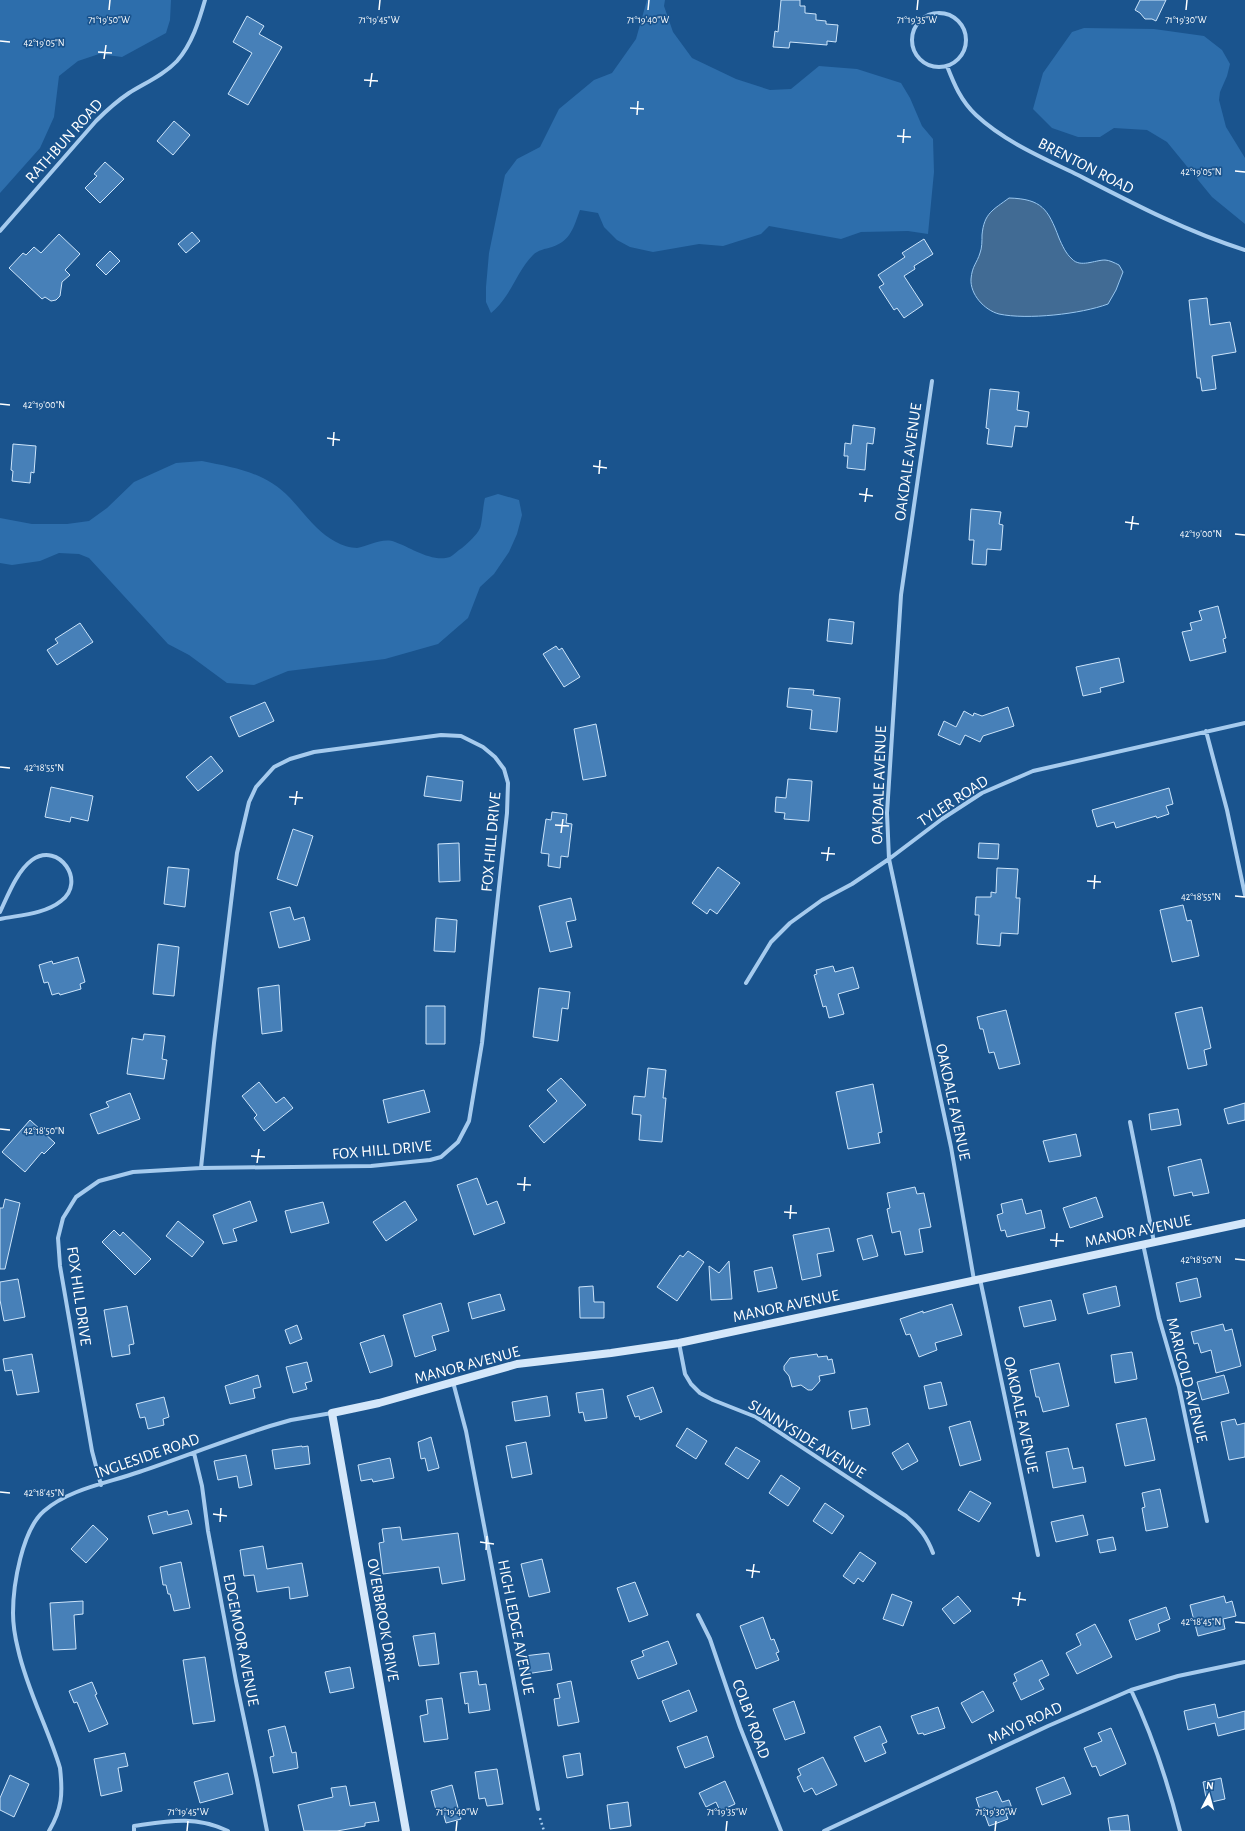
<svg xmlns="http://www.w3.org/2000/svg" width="1245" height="1831" viewBox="0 0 1245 1831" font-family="'Alegreya Sans',sans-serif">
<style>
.green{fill:#2d6eac}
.water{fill:#416b94;stroke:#99c7f0}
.building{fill:#4780b8;stroke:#cce4fa}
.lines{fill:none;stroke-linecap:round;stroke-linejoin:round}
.path{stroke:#a6cbee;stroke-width:2.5;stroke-dasharray:2 3;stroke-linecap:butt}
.street{stroke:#a6cbee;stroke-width:4}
.secondary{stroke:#d4e7fa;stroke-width:8}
.ticks{fill:none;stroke:#fff;stroke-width:1.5}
.labels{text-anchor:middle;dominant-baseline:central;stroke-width:3.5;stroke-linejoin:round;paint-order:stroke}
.street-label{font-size:16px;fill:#fff;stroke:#1a548e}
.ticks-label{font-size:10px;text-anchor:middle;fill:#fff;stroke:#1a548e;stroke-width:3.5;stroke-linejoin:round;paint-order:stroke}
</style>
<rect width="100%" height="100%" fill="#1a548e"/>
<!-- green -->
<path class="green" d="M0,0H171L170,20L166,33L122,57L99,54L78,61L59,76L54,117L40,148L0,193Z
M647,0H665L664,6L673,32L692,58L736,79L770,90L791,89L819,66L857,69L901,83L910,98L922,126L933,139L934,172L928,234L908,231L861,232L841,239L769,226L761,234L723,246L699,244L653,252L630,247L617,240L604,227L598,213L580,210C574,226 571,241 552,247C545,249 538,250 533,255C516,272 511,297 491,313L486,302V287L489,253L505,175L517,159L540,147L559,109L594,80L612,73L636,39Z
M1084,28L1154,29L1204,36L1222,50L1230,64L1227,76L1220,92L1219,100L1226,127L1245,158V224L1212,197L1167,142L1147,130L1114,128L1100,137H1078L1052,128L1033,109L1043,73L1072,32Z
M202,461C236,468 265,472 290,498C305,514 317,532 336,542C341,545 351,548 357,548C368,546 383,537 395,542C410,547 432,563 450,557C454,555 458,550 462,548C468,543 477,535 480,528C482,524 483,505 485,498L498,494L519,500L522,515L517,534L509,552L494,574L480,587L468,618L438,644L385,659L288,671L254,685L227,683L189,655L168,644L89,558L79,554L59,553L40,561L12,565L0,563V518L32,524H67L89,521L107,508L134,482L176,463Z"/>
<!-- water -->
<path class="water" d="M1009,198C1042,199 1048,209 1059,238C1062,245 1066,254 1072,259C1080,268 1095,260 1105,260C1109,260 1115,263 1119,265L1123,272L1116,290L1108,304C1081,314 1027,320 999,314C984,310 970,294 971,279C972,266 977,263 980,253C982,248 982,241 982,235C984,213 993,210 1009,198Z"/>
<!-- building -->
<path class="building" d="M781,0H800V6H805V13L816,14V20L826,21V24L838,25L836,42L827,41V45L790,42L789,48L773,47L775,31L778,32Z
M1140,0H1166L1156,21L1152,19H1145L1140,13L1135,10Z
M247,16L264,26L259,34L282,47L248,105L228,94L252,53L233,42Z
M174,121L190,135L173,155L157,141Z
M105,162L124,179L100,203L85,188L97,176L94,174Z
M192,232L200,241L186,253L178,244Z
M59,234L80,254L65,270L70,275L62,282L60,296L56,300L51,301L45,297L42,299L9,268L23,253L26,255L34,247L41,253Z
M924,239L933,254L914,266L915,269L904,276L923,305L904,318L897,308L894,310L879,287L884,284L878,275L905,257L902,253Z
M110,251L120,261L106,275L96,265Z
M1207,298L1210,325L1230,322L1236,352L1212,356L1216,389L1202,391L1200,378H1197L1189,300Z
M990,389L1019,392L1017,410L1029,412L1027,427L1015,426L1012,447L987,444L989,429L986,428Z
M853,425L875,428L873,444L867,443L865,470L847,468L848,456H844L845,443L851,444Z
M13,444L36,446L34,473L31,472L30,483L12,481L13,471L11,470Z
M971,509L1001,512L999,524L1003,525L1001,550L987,549L986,565L972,564L974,540H969Z
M1218,606L1226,638L1223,639L1226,652L1190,661L1182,632L1192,630L1190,623L1202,620L1199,611Z
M829,619L854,622L852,644L827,641Z
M80,623L93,642L57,665L47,650L58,643L55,639Z
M556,646L559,650L562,648L580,677L564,687L543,654Z
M1119,658L1124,682L1100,688L1101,692L1083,696L1076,667Z
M789,688L814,690L813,695L840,698L837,732L810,729L812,710L787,707Z
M265,702L274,721L239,737L230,717Z
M1008,707L1014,726L983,736L980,742L965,735L960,745L938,735L944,721L956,727L964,711L973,716L974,713L982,716Z
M596,724L606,776L583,780L574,729Z
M211,756L223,771L198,791L186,777Z
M427,776L463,781L461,801L424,796Z
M788,779L812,781L809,821L784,819L785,813L775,812L776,797L786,798Z
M51,787L93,796L88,821L71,817L70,822L45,817Z
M1169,788L1173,804L1166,806L1169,814L1157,818L1156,816L1116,828L1114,822L1097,827L1092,810Z
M552,812L567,814L566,823L572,824L568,857L561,856L560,868L548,866L549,854L541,853L546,819L551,820Z
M293,829L313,836L297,886L277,879Z
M459,843L460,881L439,882L438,844Z
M979,843L999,844L998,859L978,858Z
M168,867L189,869L185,907L164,904Z
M718,867L740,883L717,914L710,909L707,914L692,903Z
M997,868L1018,869L1016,898H1020L1018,934L1001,933L1000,946L977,944L979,915H975L976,897H991V892L996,893Z
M571,898L576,920L566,922L572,947L550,952L539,906Z
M1183,905L1187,921L1191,920L1199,956L1172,962L1160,910Z
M290,907L294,920L304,917L310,940L279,948L270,912Z
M436,918L457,920L455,952L434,951Z
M158,944L179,947L174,996L153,994Z
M78,957L85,982L80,984L81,989L60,995L59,993L52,995L48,982L44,983L39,965L52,961L53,964Z
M833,966L835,972L853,967L859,988L838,994L844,1014L829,1018L826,1006L823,1007L814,975L817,974L816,970Z
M279,985L282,1031L262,1034L258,988Z
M539,988L570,992L568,1009L562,1008L558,1041L533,1037Z
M426,1006H445V1044H426Z
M1202,1007L1211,1048L1204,1050L1207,1065L1188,1069L1175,1013Z
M1006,1010L1020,1064L999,1069L994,1052L989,1053L983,1029H980L977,1017Z
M144,1034L165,1036L162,1059L167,1060L164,1079L127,1074L132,1038L143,1040Z
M648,1068L666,1070L663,1098H666L662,1142L639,1140L641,1115L632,1114L634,1096L645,1097Z
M561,1078L586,1105L544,1143L529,1126L557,1101L547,1090Z
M259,1082L276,1103L284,1097L293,1108L264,1131L254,1118L257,1115L242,1096Z
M873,1084L882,1132L878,1133L880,1143L848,1149L836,1092Z
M424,1090L430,1112L388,1123L383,1100Z
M130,1093L140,1119L98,1134L90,1114L109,1107L106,1102Z
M1245,1103V1120L1228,1124L1224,1109Z
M1178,1109L1181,1125L1151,1130L1149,1114Z
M30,1120L55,1143L44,1154L42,1152L25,1172L2,1152Z
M1076,1134L1081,1156L1049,1162L1043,1141Z
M1201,1159L1209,1193L1193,1196L1192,1192L1174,1196L1168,1167Z
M477,1178L487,1205L497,1201L505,1223L474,1235L457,1185Z
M915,1187L917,1194L924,1193L931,1227L919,1229L923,1252L905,1255L900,1231L892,1233L887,1209L890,1208L887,1193Z
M1096,1197L1103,1217L1070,1228L1063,1208Z
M5,1199L20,1203L5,1269H0V1208H3Z
M1022,1199L1026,1214L1041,1210L1045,1228L1007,1237L1005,1230L1001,1231L997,1215L1003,1213L1001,1204Z
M250,1201L257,1221L233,1229L237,1241L223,1244L213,1215Z
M405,1201L417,1220L386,1241L373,1222Z
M323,1202L329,1223L291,1233L285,1211Z
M178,1221L204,1242L192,1257L166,1236Z
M829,1228L834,1251L817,1254L821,1276L802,1280L793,1235Z
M114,1230L120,1236L123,1232L151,1259L135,1275L102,1242Z
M872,1235L878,1256L863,1260L857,1239Z
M688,1251L704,1262L677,1301L657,1287L680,1255L683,1257Z
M729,1261L732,1299L711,1300L709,1266L719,1273Z
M772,1267L777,1288L758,1292L754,1271Z
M1197,1278L1201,1297L1180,1302L1176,1283Z
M18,1279L25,1317L4,1321L0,1300V1282Z
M593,1286L594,1302H604V1318H580L579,1287Z
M1116,1286L1120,1306L1088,1314L1083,1294Z
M500,1294L505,1310L472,1319L468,1303Z
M1051,1300L1056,1320L1024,1327L1019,1307Z
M441,1303L449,1331L432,1336L436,1350L415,1357L403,1315Z
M952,1304L962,1335L935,1343L937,1350L919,1357L910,1334L906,1335L900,1319L923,1311V1313Z
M127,1306L134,1344L129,1345L130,1354L112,1357L104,1310Z
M1223,1324L1225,1331L1232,1329L1241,1366L1216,1373L1211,1350L1201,1353L1198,1343L1194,1344L1191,1332Z
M297,1325L302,1339L290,1344L285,1330Z
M384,1335L392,1361V1366L370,1373L360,1343Z
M1132,1352L1137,1379L1115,1383L1111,1355Z
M32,1354L39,1392L17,1395L12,1370L5,1371L3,1359Z
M817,1354L818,1357L827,1356L828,1360L832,1359L835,1373L819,1376L820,1381L812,1390H808L801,1385L792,1387L789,1376L784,1370V1366L790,1358Z
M307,1362L312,1381L305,1383L307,1389L293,1393L286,1367Z
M1059,1363L1069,1406L1043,1412L1039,1397H1036L1030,1370Z
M258,1375L261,1387L253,1389L255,1398L230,1404L225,1386Z
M1224,1375L1229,1393L1202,1400L1197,1382Z
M941,1382L947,1405L929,1409L924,1386Z
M653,1387L662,1412L640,1420L639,1416L635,1417L627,1396Z
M603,1389L607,1418L585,1421L583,1412L579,1413L576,1393Z
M547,1396L550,1416L515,1421L512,1402Z
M164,1397L169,1417L163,1419L164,1425L148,1429L145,1417L140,1418L136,1404Z
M867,1408L870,1425L852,1429L849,1411Z
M1146,1418L1155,1460L1125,1466L1116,1424Z
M1235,1419L1237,1425L1245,1423V1457L1229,1460L1221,1422Z
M970,1421L981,1460L960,1466L949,1427Z
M687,1428L707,1441L696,1459L676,1446Z
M431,1437L439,1468L428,1471L425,1458L421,1459L418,1442Z
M526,1442L532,1474L512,1478L506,1446Z
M908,1443L918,1461L902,1470L892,1453Z
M302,1446V1447L308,1446L310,1464L275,1469L272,1450Z
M736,1447L760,1461L748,1479L725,1464Z
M1068,1448L1073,1469L1083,1467L1086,1482L1053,1488L1046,1452Z
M246,1455L252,1485L239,1488L237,1476L218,1480L214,1461Z
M390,1458L394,1478L373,1482L372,1479L361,1481L358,1465Z
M781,1475L800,1488L788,1506L769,1493Z
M1160,1489L1168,1527L1146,1531L1142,1508L1145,1507L1142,1493Z
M970,1491L991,1503L979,1522L958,1510Z
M825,1503L844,1516L832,1534L813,1521Z
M188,1510L192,1524L153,1534L148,1516L167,1511L168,1515Z
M1083,1515L1088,1535L1056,1542L1051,1522Z
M93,1525L108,1539L86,1563L71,1549Z
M400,1527L402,1540L458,1533L465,1580L442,1584L439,1567L383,1574L379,1543L384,1542L382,1529Z
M1113,1537L1116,1550L1100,1553L1097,1540Z
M263,1546L267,1569L302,1563L308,1596L290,1599L289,1587L257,1592L254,1575L244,1576L240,1550Z
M860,1552L876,1563L863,1582L858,1578L854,1584L843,1576Z
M542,1559L550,1592L529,1597L521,1564Z
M181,1562L190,1608L174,1611L170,1594H168L166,1585H163L160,1567Z
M635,1582L648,1615L629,1622L617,1588Z
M892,1594L912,1602L903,1626L883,1619Z
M958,1596L971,1611L954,1624L942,1609Z
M1224,1596L1226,1603L1232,1601L1236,1616L1223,1619L1225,1629L1198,1636L1190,1605Z
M83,1601V1614L74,1615L76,1649L53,1650L50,1603Z
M1166,1607L1170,1619L1158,1624L1160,1631L1136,1640L1129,1620Z
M763,1617L771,1640L774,1639L779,1652L776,1653L779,1660L756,1669L740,1626Z
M1095,1624L1112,1657L1077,1674L1066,1653L1081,1645L1076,1634Z
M435,1633L439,1664L419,1666L413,1636Z
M668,1641L677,1664L638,1679L631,1661L644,1656L642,1651Z
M549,1653L552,1670L526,1674L524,1656Z
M205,1657L215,1721L193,1724L183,1660Z
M1042,1660L1049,1675L1039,1680L1044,1689L1021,1700L1013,1683L1017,1681L1014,1674Z
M350,1667L354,1688L330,1693L325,1672Z
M477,1671L479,1685L486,1684L490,1710L469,1713L468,1703L465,1704L460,1673Z
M571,1681L579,1722L558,1726L554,1699L560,1698L557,1684Z
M92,1682L97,1694L95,1695L108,1724L89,1732L77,1702L74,1703L69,1691Z
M689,1690L697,1711L670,1722L662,1701Z
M983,1691L994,1711L972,1723L961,1703Z
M442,1698L448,1739L424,1742L420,1716L428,1714L426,1700Z
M794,1701L805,1733L785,1740L773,1709Z
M1215,1704L1218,1718L1245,1711V1729L1218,1736L1215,1723L1188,1730L1184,1711Z
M938,1707L945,1728L924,1735L923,1733L918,1734L911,1716Z
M285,1726L292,1753L296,1752L298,1768L273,1773L270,1757L274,1756L268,1730Z
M880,1726L887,1742L882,1744L886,1753L865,1762L854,1737Z
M1111,1728L1126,1764L1100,1776L1096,1766L1092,1767L1084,1748L1102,1741L1098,1733Z
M707,1736L714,1757L685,1768L677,1747Z
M125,1753L128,1766L118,1768L122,1791L101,1796L94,1759Z
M580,1753L583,1775L567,1778L563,1756Z
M823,1757L837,1785L816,1795L812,1788L804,1792L797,1777L801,1775L798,1769Z
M497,1769L503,1804L487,1806L485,1798L479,1799L475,1772Z
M228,1773L233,1794L200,1803L194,1782Z
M10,1775L29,1784L14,1817L0,1810V1798Z
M1064,1777L1071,1794L1042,1805L1036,1788Z
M1221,1778L1225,1799L1207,1803L1203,1782Z
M725,1781L735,1804L720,1811L716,1802L706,1807L699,1793Z
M452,1785L461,1819L446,1823L442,1809L436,1810L431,1791Z
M346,1786L350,1806L375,1802L379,1821L365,1823V1826L337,1831H304L298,1805L333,1797L331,1788Z
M997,1791L1002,1802L1009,1800L1013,1811L1006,1814L1008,1819L989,1826L985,1815L982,1816L976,1798Z
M628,1802L631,1826L610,1829L607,1805Z
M1128,1815L1130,1831H1110L1108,1818Z"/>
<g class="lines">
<!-- path -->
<path class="path" d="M540,1818L544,1831"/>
<!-- street -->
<path class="street" d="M912 40a27 27 0 1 1 54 0a27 27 0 1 1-54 0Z
M947,66C954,84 961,101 976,115C1005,142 1043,158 1078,175C1132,203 1187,232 1245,250
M0,231L96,121C106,111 117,101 129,93C145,83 164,75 177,61C192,44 199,21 205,0
M932,381L901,595L887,813L889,859L951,1147L974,1280
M1206,731L1227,810L1245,895
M0,912C8,895 17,871 32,860C59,841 87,882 61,901C45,914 20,915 0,919
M746,983L771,942L790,923L822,900L852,884L889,859L942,819L982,793L1033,771L1245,723
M1130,1122L1154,1242
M1143,1244L1159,1318L1179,1387L1207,1521
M980,1279L1038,1555
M679,1343L685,1374L691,1384L700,1393L713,1400L756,1417L906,1516C920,1528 927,1537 933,1553
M453,1382L466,1431L538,1809
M194,1453L202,1486L208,1531L236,1681L257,1780L267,1831
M101,1485L92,1451L60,1266L58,1238L63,1218L76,1197L99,1181L133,1172L201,1168L371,1166L430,1160L441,1157L458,1142L469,1121L482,1043L507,813L508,783L504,769L495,757L483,747L461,736L441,735L314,752L290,759L274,767L256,787L249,802L237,853L214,1043L201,1168
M698,1615L710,1639L740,1727L781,1831
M1131,1690C1152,1734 1168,1783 1180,1831
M49,1831C62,1809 63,1794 60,1768C48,1728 27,1690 18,1649C15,1637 13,1625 13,1613C13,1585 22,1530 44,1511C69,1489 108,1483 139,1472C183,1457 226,1440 270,1426L291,1420L332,1413
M134,1831V1826C168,1821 195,1815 228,1831
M824,1831L1048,1726L1131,1690L1178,1676L1245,1662"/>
<!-- secondary -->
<path class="secondary" d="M406,1831L332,1413L379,1403L517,1364L611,1353L679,1343L1245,1223"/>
</g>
<!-- ticks -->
<path class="ticks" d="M109,10L110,0M379,10L380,0M648,10L649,0M917,10L918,0M1186,10L1187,0M0,41L10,42M98,52L112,53M104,59L106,45M364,80L378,81M370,87L372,73M630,108L644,109M637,115L638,101M897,136L911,137M903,143L904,129M1235,171L1245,172M0,404L10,405M327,438L340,440M333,446L334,432M593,466L607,468M599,474L600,460M859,494L873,496M865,502L867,488M1125,522L1139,524M1131,530L1133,516M1235,534L1245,535M0,767L10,768M289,797L303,798M295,805L297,791M555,825L569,826M561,833L563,819M821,853L835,854M827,861L829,847M1087,881L1101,882M1094,889L1095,875M1235,896L1245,897M0,1129L10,1130M251,1156L265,1157M257,1163L259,1149M517,1184L531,1185M524,1191L525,1177M784,1212L797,1213M790,1219L791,1205M1050,1240L1064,1241M1056,1247L1057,1233M1235,1259L1245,1260M0,1492L10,1493M213,1514L227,1516M220,1522L221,1508M480,1542L494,1544M486,1550L487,1536M746,1570L760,1572M752,1578L754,1564M1012,1598L1026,1600M1018,1606L1020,1592M1235,1622L1245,1623M187,1831L188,1821M456,1831L457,1821M726,1831L727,1821M995,1831L996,1821"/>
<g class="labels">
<!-- street labels -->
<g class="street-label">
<text transform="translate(64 141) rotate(-48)">RATHBUN ROAD</text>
<text transform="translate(1086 166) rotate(27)">BRENTON ROAD</text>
<text transform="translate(908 462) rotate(-82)">OAKDALE AVENUE</text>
<text transform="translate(879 785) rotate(-88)">OAKDALE AVENUE</text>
<text transform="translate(953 801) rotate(-33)">TYLER ROAD</text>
<text transform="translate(491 842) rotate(-85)">FOX HILL DRIVE</text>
<text transform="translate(953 1102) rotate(78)">OAKDALE AVENUE</text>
<text transform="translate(382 1150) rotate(-5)">FOX HILL DRIVE</text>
<text transform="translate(1138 1231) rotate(-12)">MANOR AVENUE</text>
<text transform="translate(79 1296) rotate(82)">FOX HILL DRIVE</text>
<text transform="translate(786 1306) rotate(-12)">MANOR AVENUE</text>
<text transform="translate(467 1365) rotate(-15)">MANOR AVENUE</text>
<text transform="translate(1187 1380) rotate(76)">MARIGOLD AVENUE</text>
<text transform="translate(1021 1415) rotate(78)">OAKDALE AVENUE</text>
<text transform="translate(807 1439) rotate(32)">SUNNYSIDE AVENUE</text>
<text transform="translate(147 1456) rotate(-19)">INGLESIDE ROAD</text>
<text transform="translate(383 1620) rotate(80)">OVERBROOK DRIVE</text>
<text transform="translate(516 1627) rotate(79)">HIGH LEDGE AVENUE</text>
<text transform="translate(241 1640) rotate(79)">EDGEMOOR AVENUE</text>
<text transform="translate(751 1719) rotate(70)">COLBY ROAD</text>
<text transform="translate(1025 1723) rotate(-25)">MAYO ROAD</text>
</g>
</g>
<g class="ticks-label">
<text x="109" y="23">71°19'50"W</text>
<text x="379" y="23">71°19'45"W</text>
<text x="648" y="23">71°19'40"W</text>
<text x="917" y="23">71°19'35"W</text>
<text x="1186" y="23">71°19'30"W</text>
<text x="44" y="46">42°19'05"N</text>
<text x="1201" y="175">42°19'05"N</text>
<text x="44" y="408">42°19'00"N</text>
<text x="1201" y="537">42°19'00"N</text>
<text x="44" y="771">42°18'55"N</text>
<text x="1201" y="900">42°18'55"N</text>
<text x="44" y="1134">42°18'50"N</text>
<text x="1201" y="1263">42°18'50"N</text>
<text x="44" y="1496">42°18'45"N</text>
<text x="1201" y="1625">42°18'45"N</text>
<text x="188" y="1815">71°19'45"W</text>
<text x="457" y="1815">71°19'40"W</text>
<text x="727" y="1815">71°19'35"W</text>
<text x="996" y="1815">71°19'30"W</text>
</g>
<!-- north arrow -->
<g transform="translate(1209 1795) rotate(6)" stroke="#1a548e" stroke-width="3" paint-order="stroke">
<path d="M0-3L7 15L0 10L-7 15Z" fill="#ffffff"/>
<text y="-6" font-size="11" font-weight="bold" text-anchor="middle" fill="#ffffff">N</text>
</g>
</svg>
